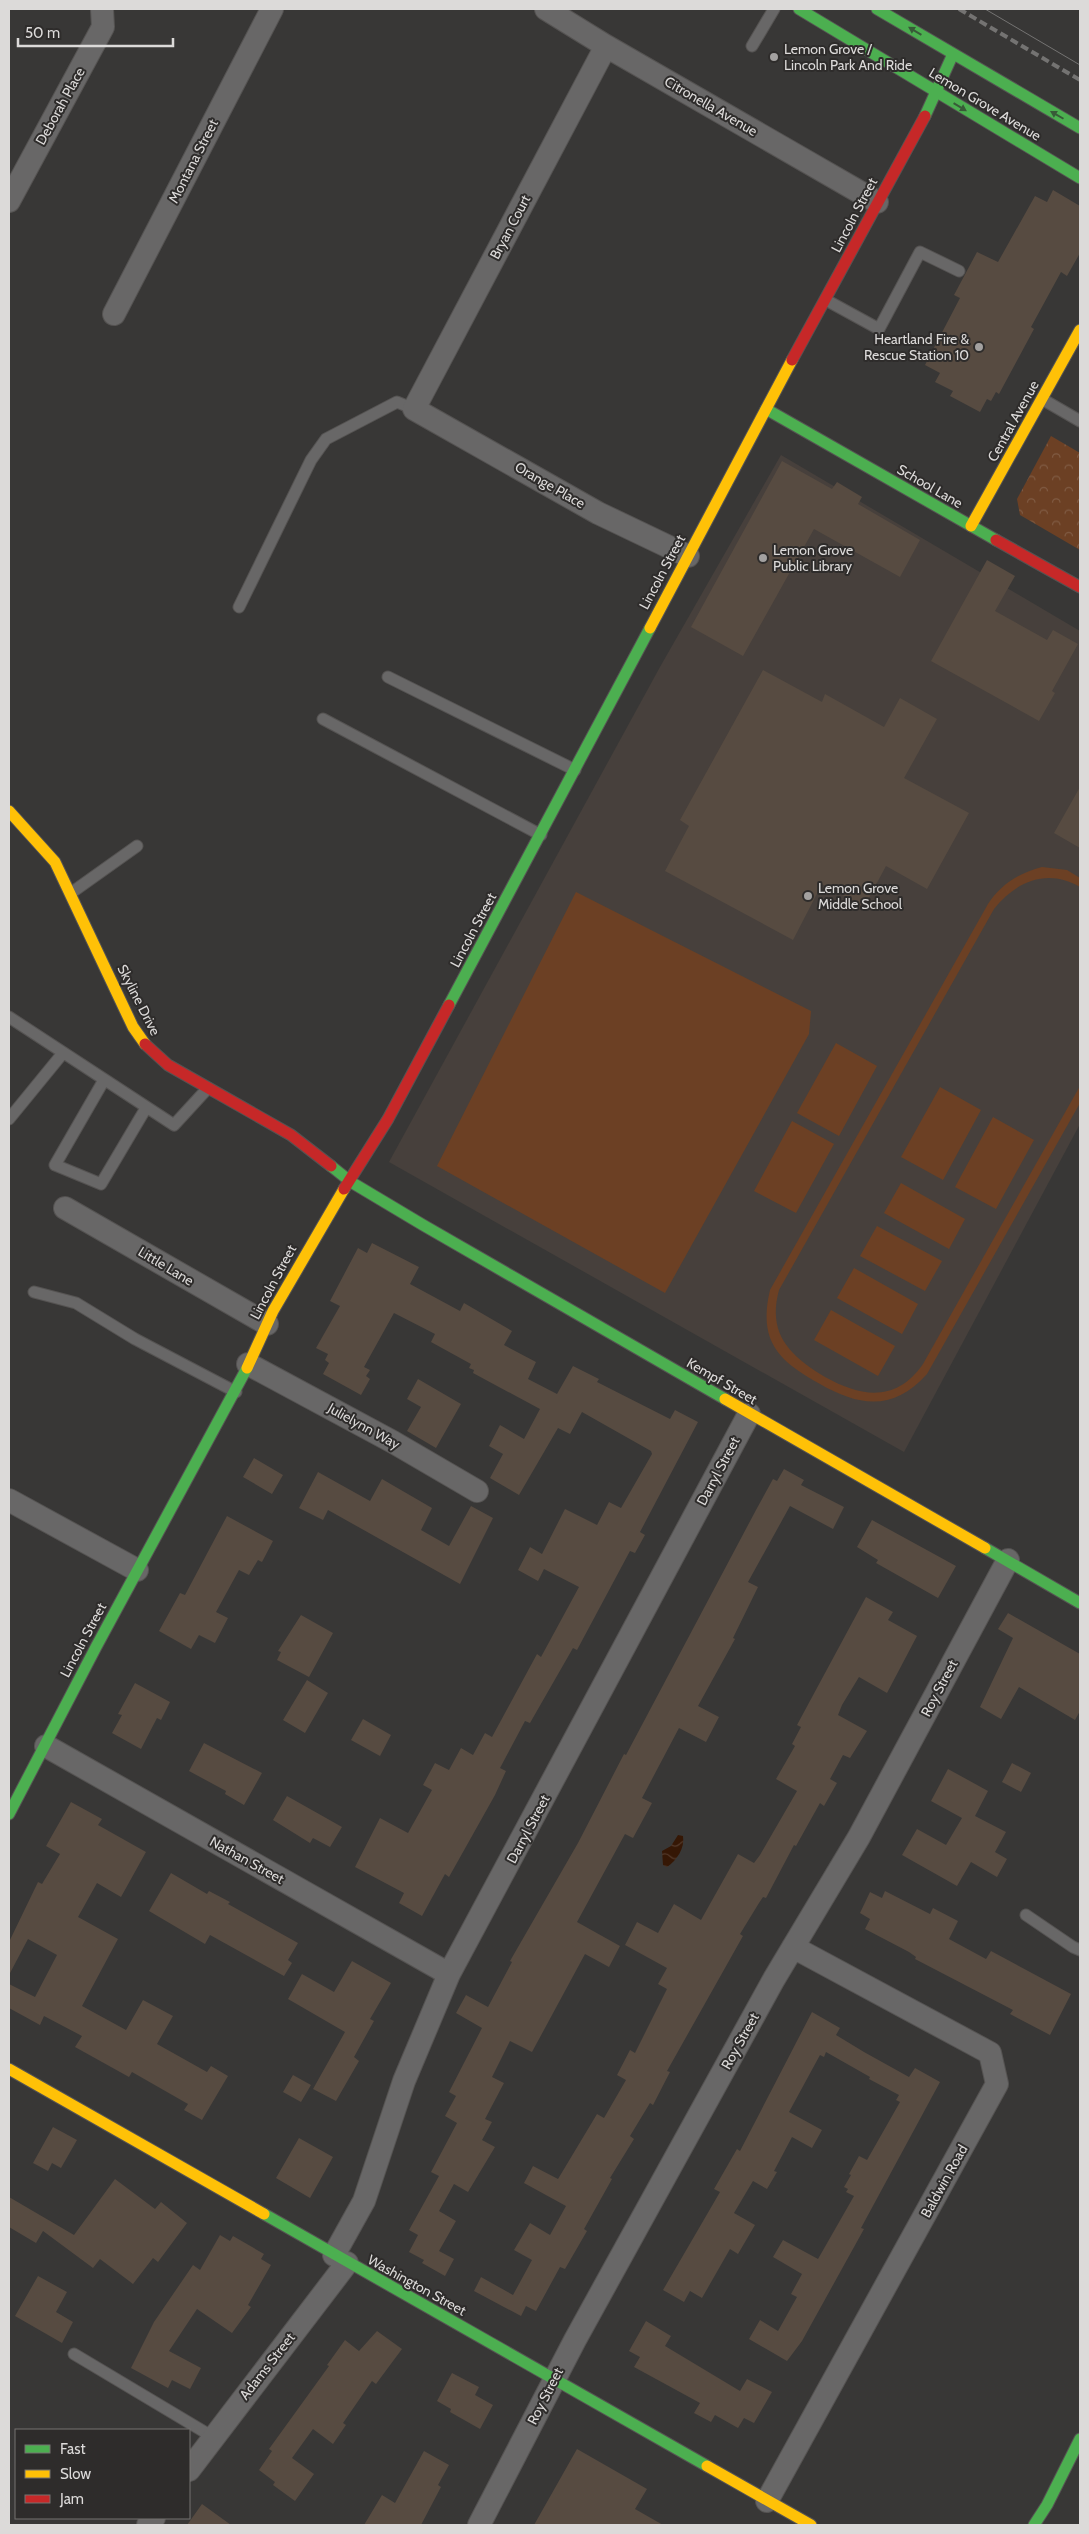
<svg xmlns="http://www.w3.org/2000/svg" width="1089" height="2534" viewBox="0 0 1089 2534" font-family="Cabin,sans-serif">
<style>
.built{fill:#47403c}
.grass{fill:#6c4024}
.park{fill:url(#park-crowns)}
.water{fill:url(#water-waves)}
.building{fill:#574b41}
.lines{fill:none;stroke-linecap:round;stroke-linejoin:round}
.lane-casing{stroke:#555352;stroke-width:13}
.street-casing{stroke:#555352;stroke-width:24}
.fast-casing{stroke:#555352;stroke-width:13}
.slow-casing{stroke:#555352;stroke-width:13}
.jam-casing{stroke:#555352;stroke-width:13}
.lane{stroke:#686767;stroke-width:11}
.street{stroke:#686767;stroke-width:22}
.fast{stroke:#4caf50;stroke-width:11}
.slow{stroke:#ffc107;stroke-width:11}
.jam{stroke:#c62828;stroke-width:11}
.tram{stroke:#747372;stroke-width:1}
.rail{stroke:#747372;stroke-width:4;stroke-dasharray:8 4;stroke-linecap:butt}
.oneway{fill:#385a38}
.poi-dot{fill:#a3a1a0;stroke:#2e2c2b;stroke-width:2}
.labels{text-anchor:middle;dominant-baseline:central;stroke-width:4;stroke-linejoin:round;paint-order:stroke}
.poi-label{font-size:14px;fill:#dcdad9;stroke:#2e2c2b;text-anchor:start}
.street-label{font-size:14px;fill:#dcdad9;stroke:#2e2c2b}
</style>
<defs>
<pattern id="park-crowns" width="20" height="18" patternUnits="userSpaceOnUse" patternTransform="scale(1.25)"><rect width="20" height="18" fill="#6c4024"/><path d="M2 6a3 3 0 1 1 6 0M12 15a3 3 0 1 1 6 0" fill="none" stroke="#805b43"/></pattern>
<pattern id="water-waves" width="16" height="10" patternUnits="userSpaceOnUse" patternTransform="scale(1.25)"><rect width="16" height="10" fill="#351705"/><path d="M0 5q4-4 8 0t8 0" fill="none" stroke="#523829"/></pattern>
</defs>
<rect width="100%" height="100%" fill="#383736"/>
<!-- built -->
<path class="built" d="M781,455L1080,631V1124L904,1452L389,1162L660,667Z"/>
<!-- grass -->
<path class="grass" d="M1042,867L1067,870L1080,878V887C1048,868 1016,881 994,909L779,1290C767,1334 790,1356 825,1377C861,1397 896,1403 923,1364L1080,1086V1103L927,1374C894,1411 860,1407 820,1384C778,1361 758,1341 770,1290L988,904C1001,884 1019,873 1042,867Z
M576,892L811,1011L809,1034L665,1293L437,1166Z
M836,1043L877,1066L839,1136L797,1113Z
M940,1087L981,1110L943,1180L901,1157Z
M993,1117L1034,1140L996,1209L955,1187Z
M792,1121L834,1144L796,1213L754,1191Z
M901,1183L965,1219L949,1249L884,1213Z
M877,1226L942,1261L925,1291L860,1256Z
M854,1268L918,1304L902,1334L837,1298Z
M831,1310L895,1346L878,1376L814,1340Z"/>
<!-- park -->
<path class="park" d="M1051,436L1080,453V550L1020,515L1017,499Z"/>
<!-- water -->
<path class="water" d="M678,1835L683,1836C685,1848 677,1860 667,1867L663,1865L662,1851L671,1846Z"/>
<!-- building -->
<path class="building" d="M1053,190L1080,206V253L1067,276L1061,272L1031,327L1034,329L999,394L996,392L991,401L987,399L980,412L950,396L953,391L935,382L940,373L925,365L960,298L954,295L977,252L998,262L1035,196L1047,202Z
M782,461L832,489L837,482L862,497L858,504L920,540L900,577L814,529L743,656L691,627Z
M987,560L1015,576L995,611L1047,640L1053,630L1078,644L1052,691L1055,693L1039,721L931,661Z
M763,670L822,702L825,694L884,727L900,698L937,719L904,778L969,813L927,889L886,866L864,907L822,884L793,940L665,871L689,826L680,820Z
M1080,787V848L1054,833Z
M372,1243L419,1267L410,1284L460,1311L464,1303L512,1331L504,1345L536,1362L528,1379L557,1394L573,1366L599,1379L597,1382L670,1419L675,1410L698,1422L640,1532L645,1535L635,1553L630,1551L577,1650L573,1648L530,1723L525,1721L500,1768L506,1771L495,1795L449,1877L445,1874L422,1916L399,1903L404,1893L355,1867L380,1818L408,1833L432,1790L423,1785L435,1763L449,1770L461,1748L473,1755L485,1733L492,1737L537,1654L541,1657L579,1587L544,1569L538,1581L518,1570L530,1547L542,1554L565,1509L597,1525L609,1502L621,1508L652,1454L651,1451L582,1412L570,1434L558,1428L519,1495L490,1478L503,1454L489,1446L500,1425L524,1439L540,1409L473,1373L474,1370L469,1368L471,1364L431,1342L435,1334L394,1313L364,1367L370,1370L366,1376L370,1379L361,1395L323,1374L329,1363L325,1360L328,1354L316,1348L340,1306L330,1301L358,1248L367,1253Z
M418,1379L461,1404L436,1448L407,1431L421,1407L407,1399Z
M254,1458L283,1475L272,1494L243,1477Z
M784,1469L804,1480L801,1485L844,1507L833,1529L790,1506L748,1582L758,1587L733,1638L735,1639L698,1706L719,1717L706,1742L679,1728L642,1798L652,1803L633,1838L625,1834L577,1922L620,1946L609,1967L585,1954L532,2052L510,2041L492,2077L504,2083L485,2119L492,2122L482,2140L495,2147L468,2192L454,2184L439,2211L456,2221L439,2251L454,2259L445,2276L422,2263L424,2260L409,2252L418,2235L409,2230L439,2176L431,2172L457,2123L445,2116L456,2096L449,2092L482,2028L456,2013L466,1995L488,2007L512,1962L510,1961L578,1843L624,1754L626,1755L756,1510L773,1479L777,1481Z
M318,1472L370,1501L382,1479L432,1508L421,1530L449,1546L471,1506L493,1518L460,1584L328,1510L323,1520L299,1508Z
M227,1516L273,1541L262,1562L258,1560L249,1575L239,1570L216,1612L228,1618L215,1643L199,1635L191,1649L159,1631L180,1593L185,1595Z
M872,1520L956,1566L938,1598L876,1563L878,1560L857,1547Z
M866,1597L893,1612L888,1620L917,1636L887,1693L859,1677L842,1705L838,1715L867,1731L850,1758L843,1755L830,1779L837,1783L824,1806L820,1803L796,1846L794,1845L766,1898L763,1897L759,1903L740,1934L743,1936L667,2071L670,2072L653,2105L650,2103L630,2136L634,2139L610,2178L612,2179L584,2229L587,2231L565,2269L560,2267L536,2311L526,2306L521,2316L474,2291L481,2277L513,2295L532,2260L514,2250L530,2223L550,2235L566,2206L524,2183L533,2166L558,2179L597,2114L604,2118L626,2080L617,2075L630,2050L635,2053L667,1989L658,1984L667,1968L625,1945L637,1922L658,1933L674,1904L701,1920L738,1854L754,1863L760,1855L797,1791L776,1779L795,1746L792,1744L801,1727L797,1725Z
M1008,1613L1080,1654V1711L1075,1720L1019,1687L1001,1719L980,1707L1013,1638L998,1629Z
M301,1615L333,1633L309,1677L277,1660L281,1652L278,1651Z
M307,1680L328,1693L305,1733L283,1720Z
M135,1683L170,1702L161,1720L157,1718L141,1749L112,1733L122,1715L118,1714Z
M363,1719L391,1735L380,1756L351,1740Z
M204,1743L262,1773L244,1805L225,1794L226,1791L189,1771Z
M1012,1763L1031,1773L1021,1792L1002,1782Z
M948,1769L988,1791L975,1816L1006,1832L995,1852L1007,1859L997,1877L971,1862L957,1886L902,1855L917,1829L946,1845L962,1818L931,1801Z
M287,1796L342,1827L330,1847L313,1838L310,1843L273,1820Z
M71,1802L102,1819L98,1825L146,1852L121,1897L97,1883L78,1917L118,1939L82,2006L126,2030L143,2000L173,2016L157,2044L207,2072L211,2066L228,2076L202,2120L184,2110L188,2104L132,2072L129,2077L75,2047L82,2036L44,2016L40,2025L9,2008V1984L35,1997L57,1955L28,1939L9,1975V1942L38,1882L42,1884L60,1854L46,1846Z
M171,1873L207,1894L209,1891L230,1902L228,1904L298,1943L288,1960L292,1963L284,1976L210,1935L205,1944L149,1911Z
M885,1891L930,1914L933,1908L958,1921L949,1939L986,1959L991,1951L1071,1994L1050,2035L1010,2014L1013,2010L915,1959L916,1957L909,1952L865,1929L870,1919L860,1913L870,1892L882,1898Z
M352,1961L391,1983L370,2019L374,2021L354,2057L359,2061L336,2101L313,2089L345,2032L288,1999L302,1974L334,1992Z
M812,2012L840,2028L836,2035L864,2052L909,2077L915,2068L940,2082L861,2228L864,2229L802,2341L787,2361L749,2339L760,2320L778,2331L797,2297L791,2294L802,2274L773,2257L783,2240L818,2259L854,2196L846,2192L848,2189L844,2187L851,2175L849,2174L859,2156L867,2160L900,2102L896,2100L899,2095L869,2079L870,2077L826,2052L824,2057L820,2055L789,2112L822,2130L812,2148L792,2137L774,2171L777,2172L767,2189L753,2181L734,2213L755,2225L738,2254L730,2249L702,2298L690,2291L684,2302L663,2290L720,2192L714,2189L737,2149L740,2151Z
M293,2075L311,2085L301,2102L283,2092Z
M53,2127L77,2140L61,2168L52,2163L48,2171L33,2163Z
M299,2138L333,2157L310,2198L276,2178Z
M115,2179L155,2209L161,2202L187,2223L158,2262L153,2258L133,2284L100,2259L93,2268L43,2231L36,2243L9,2227V2197L74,2235Z
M220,2235L230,2241L233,2236L264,2254L261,2259L271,2265L248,2305L251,2307L232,2333L197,2309L169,2351L201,2368L190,2389L172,2380L168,2388L131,2368L154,2322L193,2265L200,2270Z
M38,2276L67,2292L56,2312L73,2322L62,2343L15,2316Z
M646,2321L671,2336L665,2346L740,2391L747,2379L772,2392L754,2423L744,2418L738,2428L715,2415L711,2422L694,2413L700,2403L634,2367L640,2357L629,2351Z
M377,2331L402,2349L376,2384L372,2381L343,2423L346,2425L333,2444L313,2429L292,2458L314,2474L295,2501L273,2485L275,2482L259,2470L272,2451L269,2449L329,2366L327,2365L345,2340L359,2351Z
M452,2373L479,2387L475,2395L493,2405L480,2429L450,2412L451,2409L437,2401Z
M577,2449L647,2489L635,2509L663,2525H534Z
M424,2451L449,2465L438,2485L441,2487L421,2525H364L382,2495L395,2503Z
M202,2504L231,2525H187Z"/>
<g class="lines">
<defs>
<path id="lane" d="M752,46L774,9
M826,300L879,329L920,252L959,271
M1042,399L1080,421
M239,607L311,460L326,439L397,402L414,409
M388,677L575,770
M323,719L541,835
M71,893L137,846
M9,1017L174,1125L208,1088
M104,1080L55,1165L101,1184L146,1108
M9,1119L63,1053
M34,1292L76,1303L135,1339L236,1392
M1026,1915L1073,1947L1080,1950
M74,2354L213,2437"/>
<path id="street" d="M546,9L606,46L877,202
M606,46L414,409L598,513L688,556
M9,201L103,27L102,9
M114,314L272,9
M65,1208L267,1324
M248,1364L393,1442L477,1491
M9,1500L137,1570
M46,1746L449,1974
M334,2255L364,2201L404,2081L449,1974L749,1414
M189,2470L347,2263
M767,2501L997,2084L990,2053L793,1947
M148,2525L154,2518
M479,2525L575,2340L774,1979L859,1837L1008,1560"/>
<path id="fast" d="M799,9L1080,178
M877,9L1080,128
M925,116L953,54
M766,409L996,540
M449,1005L650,628
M331,1166L351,1182L423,1225L725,1399
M985,1548L1080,1603
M9,1814L96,1647L247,1368
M264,2214L707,2466
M1034,2525L1047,2505L1080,2439"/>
<path id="slow" d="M971,526L1080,330
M650,628L792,360
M9,811L55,862L133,1027L145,1044
M247,1368L273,1311L344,1189
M725,1399L985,1548
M9,2069L264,2214
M707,2466L811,2525"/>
<path id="jam" d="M792,360L925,116
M996,540L1080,587
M145,1044L168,1065L291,1135L331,1166
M344,1189L388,1119L449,1005"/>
</defs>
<!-- lane casing -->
<use href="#lane" class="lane-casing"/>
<!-- street casing -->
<use href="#street" class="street-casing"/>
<!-- fast casing -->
<use href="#fast" class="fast-casing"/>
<!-- slow casing -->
<use href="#slow" class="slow-casing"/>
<!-- jam casing -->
<use href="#jam" class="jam-casing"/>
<!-- lane -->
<use href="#lane" class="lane"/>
<!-- street -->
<use href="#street" class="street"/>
<!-- fast -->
<use href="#fast" class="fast"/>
<!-- slow -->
<use href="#slow" class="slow"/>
<!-- jam -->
<use href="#jam" class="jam"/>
<!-- tram -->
<path class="tram" d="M985,9L1080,65"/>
<!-- rail -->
<path class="rail" d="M959,9L1080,80"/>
</g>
<!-- one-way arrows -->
<defs><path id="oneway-solid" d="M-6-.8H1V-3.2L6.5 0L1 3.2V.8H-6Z" transform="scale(1.25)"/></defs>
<g class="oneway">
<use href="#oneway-solid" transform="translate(915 31) rotate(-149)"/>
<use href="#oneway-solid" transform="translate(960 107) rotate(31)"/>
<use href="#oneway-solid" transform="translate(1057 115) rotate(-150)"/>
</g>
<!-- markers -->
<g class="poi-dot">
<circle cx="774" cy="57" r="5"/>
<circle cx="979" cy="347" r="5"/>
<circle cx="763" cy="558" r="5"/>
<circle cx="808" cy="896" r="5"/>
</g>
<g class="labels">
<!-- poi labels -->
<g class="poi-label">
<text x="784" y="49">Lemon Grove /<tspan x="784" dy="16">Lincoln Park And Ride</tspan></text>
<text x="969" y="339" text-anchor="end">Heartland Fire &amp;<tspan x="969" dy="16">Rescue Station 10</tspan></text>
<text x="773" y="550">Lemon Grove<tspan x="773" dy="16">Public Library</tspan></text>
<text x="818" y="888">Lemon Grove<tspan x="818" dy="16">Middle School</tspan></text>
</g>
<!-- street labels -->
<g class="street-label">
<text transform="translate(985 104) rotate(31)">Lemon Grove Avenue</text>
<text transform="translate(60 106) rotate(-61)">Deborah Place</text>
<text transform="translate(711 106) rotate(30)">Citronella Avenue</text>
<text transform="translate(193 161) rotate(-63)">Montana Street</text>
<text transform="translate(854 215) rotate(-62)">Lincoln Street</text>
<text transform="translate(510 227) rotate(-62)">Bryan Court</text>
<text transform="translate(1013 421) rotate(-61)">Central Avenue</text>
<text transform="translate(550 485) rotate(30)">Orange Place</text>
<text transform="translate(930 486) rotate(30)">School Lane</text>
<text transform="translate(662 572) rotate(-62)">Lincoln Street</text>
<text transform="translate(473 930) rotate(-62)">Lincoln Street</text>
<text transform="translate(139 1000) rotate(63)">Skyline Drive</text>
<text transform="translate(166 1266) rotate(31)">Little Lane</text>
<text transform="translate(273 1282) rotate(-62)">Lincoln Street</text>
<text transform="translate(722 1381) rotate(30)">Kempf Street</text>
<text transform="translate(364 1426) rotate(29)">Julielynn Way</text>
<text transform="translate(718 1471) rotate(-62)">Darryl Street</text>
<text transform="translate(83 1640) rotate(-62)">Lincoln Street</text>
<text transform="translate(939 1688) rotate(-62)">Roy Street</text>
<text transform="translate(528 1829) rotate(-62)">Darryl Street</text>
<text transform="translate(247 1860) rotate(29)">Nathan Street</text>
<text transform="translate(740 2041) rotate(-61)">Roy Street</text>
<text transform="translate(944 2181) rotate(-61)">Baldwin Road</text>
<text transform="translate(417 2285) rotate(29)">Washington Street</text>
<text transform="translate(267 2366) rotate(-52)">Adams Street</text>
<text transform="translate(545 2396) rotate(-63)">Roy Street</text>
</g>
</g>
<!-- border -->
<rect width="1089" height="2534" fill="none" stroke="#dcdad9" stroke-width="20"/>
<!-- legend -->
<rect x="15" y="2429" width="175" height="90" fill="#2e2c2b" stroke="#747271"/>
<rect x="25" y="2445" width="25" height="8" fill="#4caf50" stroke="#747271"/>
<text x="60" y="2454" font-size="15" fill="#dcdad9">Fast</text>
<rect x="25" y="2470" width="25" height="8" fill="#ffc107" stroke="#747271"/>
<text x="60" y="2479" font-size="15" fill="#dcdad9">Slow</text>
<rect x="25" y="2495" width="25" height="8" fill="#c62828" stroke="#747271"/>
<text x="60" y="2504" font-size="15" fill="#dcdad9">Jam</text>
<!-- scale -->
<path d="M18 38v8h155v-8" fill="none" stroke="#dcdad9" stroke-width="2.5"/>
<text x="25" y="38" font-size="15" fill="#dcdad9" stroke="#2e2c2b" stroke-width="4" paint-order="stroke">50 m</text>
</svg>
